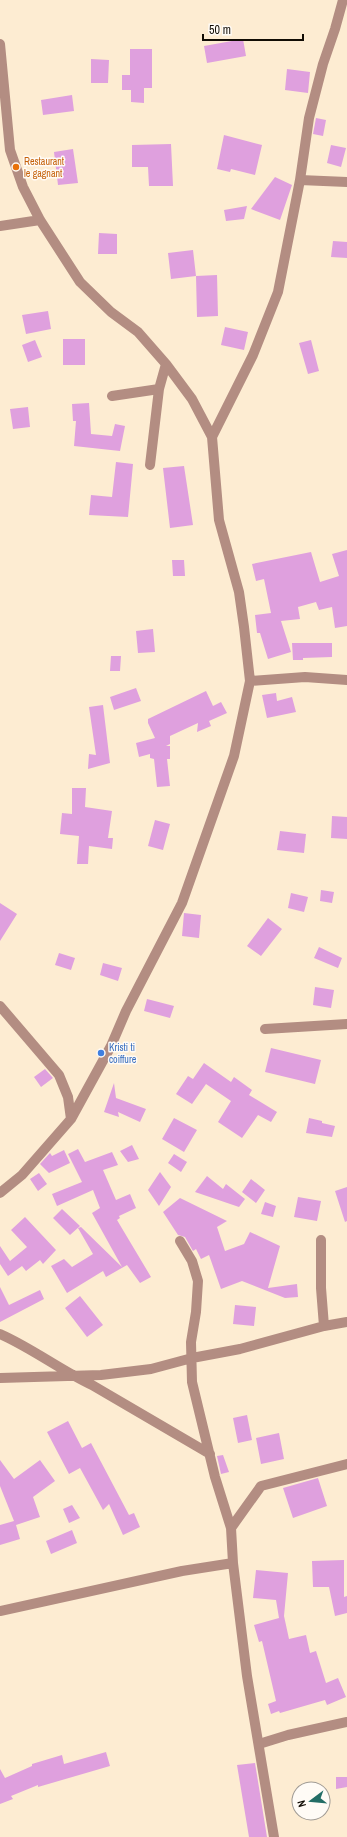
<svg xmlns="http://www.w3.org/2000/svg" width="347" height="1837" viewBox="0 0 347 1837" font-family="'Archivo Narrow',sans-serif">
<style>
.building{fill:#dfa0de}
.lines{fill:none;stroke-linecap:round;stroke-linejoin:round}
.minor{stroke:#b38d82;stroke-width:10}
.food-dot{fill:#e8710a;stroke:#fffbf6;stroke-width:1.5}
.shop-dot{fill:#3f7fe0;stroke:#fffbf6;stroke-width:1.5}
.labels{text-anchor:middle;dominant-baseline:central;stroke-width:3;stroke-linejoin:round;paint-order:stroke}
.food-label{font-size:10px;fill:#c56008;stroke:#fffbf6;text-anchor:start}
.shop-label{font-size:10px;fill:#366cbe;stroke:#fffbf6;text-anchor:start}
</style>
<rect width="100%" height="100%" fill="#fdecd2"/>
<!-- building -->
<path class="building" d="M243,39L246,56L207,63L204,46Z
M130,49H152V88H144V103L131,102V90H122V75H130Z
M91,59L109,60L108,83H91Z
M287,69L310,72L308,93L285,90Z
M72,95L74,111L43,115L41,100Z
M316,118L326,120L323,136L313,134Z
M224,135L262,145L255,175L231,169L230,172L217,169Z
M171,144L173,186H149L148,167H132V145Z
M331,145L346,148L341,167L327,163Z
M73,149L78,183L58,185L54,152Z
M275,177L292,185L280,220L251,209Z
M247,206L244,219L226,221L224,210Z
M99,233L117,234V254H98Z
M333,241L347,242V258L331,257Z
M193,250L196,276L171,279L168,253Z
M217,275L218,316L197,317L196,276Z
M48,311L51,329L26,334L22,315Z
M225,327L248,332L244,350L221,345Z
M63,339H85V365H63Z
M35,340L42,357L28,362L22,345Z
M311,340L319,371L308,374L299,343Z
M89,403L91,434L112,436L115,424L125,426L120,451L74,446L76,421H73L72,404Z
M28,407L30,427L13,429L10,409Z
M116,462L133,464L128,517L89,515L91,495L112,497Z
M184,466L193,525L170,528L163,468Z
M347,550V626L335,628L332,607L319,610L316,602L298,607L300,619L281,621L291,652L268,659L260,633H257L255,615L271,613L264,579L256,581L252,564L311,552L320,582L339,576L332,554Z
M172,560H184L185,576H173Z
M153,629L155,652L138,653L136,631Z
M292,643H332V657L303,658V660H293Z
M111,656H121L120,671H110Z
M136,688L141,701L114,710L110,697Z
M206,691L213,706L221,702L227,713L209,721L211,726L197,732L198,723L170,736V744L166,746H170V759H167L170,786L157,787L154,759L150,758V754L139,757L136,743L155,738L148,723V719Z
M276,693L277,701L292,697L296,712L267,718L262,695Z
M103,705L110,763L88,769L89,754L96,755L89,707Z
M72,788H86L85,807L112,811L108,838H113L112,849L89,846L88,864H77L79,836L60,834L62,813L72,814Z
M332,816L347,817V839L331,838Z
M155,820L170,824L163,850L148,846Z
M280,831L306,834L304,853L277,850Z
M321,890L334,892L332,903L320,901Z
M291,893L308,897L304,912L288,908Z
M0,903L17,914L0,941Z
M184,913L201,915L199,938L182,936Z
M268,918L282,929L261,956L247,946Z
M319,947L342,958L338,968L314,958Z
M59,953L75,958L71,970L55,965Z
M103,963L122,968L118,981L100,975Z
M315,987L334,990L331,1008L313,1005Z
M147,999L174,1006L170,1018L144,1011Z
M271,1048L321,1060L315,1084L265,1072Z
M204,1063L231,1082L234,1077L252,1090L249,1095L277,1112L271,1122L258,1115L242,1138L218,1122L231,1101L206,1084L192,1104L176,1094L188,1076L193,1079Z
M45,1069L53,1078L41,1087L34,1077Z
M114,1083L116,1098L146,1109L140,1122L118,1112L119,1117L104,1112Z
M174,1118L197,1130L184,1152L162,1139Z
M309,1118L322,1121V1123L335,1126L332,1137L306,1133Z
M132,1145L139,1159L128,1162L120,1151Z
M78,1149L85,1162L112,1152L118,1165L103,1170L116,1200L130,1194L136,1208L119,1216L120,1218L117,1220L151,1277L140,1283L127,1265L106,1277L103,1271L67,1293L51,1266L64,1259L72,1267L93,1254L78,1228L81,1227L122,1267L92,1213L100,1208L93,1190L57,1206L52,1194L82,1182L68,1154Z
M64,1150L70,1163L49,1173L40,1164L50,1153L52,1156Z
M174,1154L187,1162L181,1172L168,1163Z
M160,1172L171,1187L159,1206L148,1190Z
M39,1173L47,1184L38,1191L30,1179Z
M207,1176L223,1189L226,1184L245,1199L239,1207L195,1192Z
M251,1179L265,1190L256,1203L242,1192Z
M347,1187V1221L345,1222L335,1191Z
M298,1197L321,1201L317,1221L294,1217Z
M180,1198L227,1221L217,1227L225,1251L244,1244L250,1232L280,1246L268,1288L297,1284L298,1297L285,1298L242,1281L221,1289L209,1255L201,1259L196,1249L193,1251L185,1237L178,1235L163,1212Z
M265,1202L276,1206L273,1217L261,1214Z
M62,1209L80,1226L70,1235L53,1218Z
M25,1217L56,1250L43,1264L40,1260L26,1271L22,1266L8,1276L0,1264V1246L10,1261L27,1247L11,1230Z
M0,1287L9,1305L40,1290L44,1299L0,1322Z
M80,1296L103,1325L87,1337L65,1308Z
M235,1305L256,1307L254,1326L233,1324Z
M247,1415L252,1440L238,1443L233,1418Z
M68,1421L82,1448L91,1443L129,1515L134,1513L140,1527L123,1535L109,1504L103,1510L80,1468L69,1474L47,1432Z
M279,1433L284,1459L261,1464L256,1438Z
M223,1455L229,1472L221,1474L217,1456Z
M0,1460L14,1479L40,1460L55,1481L33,1497L40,1517L16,1525L20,1539L0,1545V1525L14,1521L0,1486Z
M318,1478L327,1506L293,1518L283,1488Z
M72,1505L80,1518L69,1523L63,1509Z
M72,1530L77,1543L51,1554L46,1541Z
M344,1560V1597L347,1596V1613L335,1616L329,1587H313L312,1561Z
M256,1570L288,1573L284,1616L289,1639L306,1635L310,1653L316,1651L326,1683L338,1678L346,1697L327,1705L325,1700L280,1713L279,1711L271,1714L268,1704L276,1701L262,1641L259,1642L254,1625L279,1618L276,1600L253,1598Z
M106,1752L110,1766L38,1787V1785L11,1796L13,1799L0,1804V1769L5,1778L32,1766V1764L62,1755L64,1764Z
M255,1763L267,1837H249L237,1765Z
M336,1777H347V1787L336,1789Z"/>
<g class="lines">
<!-- minor -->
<path class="minor" d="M0,44L10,150L23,187L40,220L80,282L111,312L138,332L166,364L192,399L212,437L219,520L239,592L244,627L250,681L234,756L182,903L126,1011L111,1046L71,1119L22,1175L0,1193
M300,180L347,182
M0,226L40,220
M112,396L159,389
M212,437L253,355L278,292L300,180L309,118L323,64L335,29L343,0
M150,465L159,389L166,364
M250,681L305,677L347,680
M0,1006L59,1075L68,1097L71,1119
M265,1029L347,1024
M321,1240V1288L324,1326
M180,1241L192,1261L198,1281L196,1312L191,1342L192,1382L215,1477L231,1528L233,1563L247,1676L274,1837
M0,1334C32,1348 60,1370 92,1385L210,1454
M0,1378L101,1375L151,1369L192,1358L240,1349L324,1326L347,1322
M231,1528L261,1486L347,1464
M0,1611L182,1571L233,1563
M259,1744L288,1735L347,1722"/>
</g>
<!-- markers -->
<circle class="food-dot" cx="16" cy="167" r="4"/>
<circle class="shop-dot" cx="101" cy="1053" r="4"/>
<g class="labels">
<!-- food labels -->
<g class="food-label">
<text x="24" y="161">Restaurant<tspan x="24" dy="12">le gagnant</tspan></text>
</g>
<!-- shop labels -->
<g class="shop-label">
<text x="109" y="1047">Kristi ti<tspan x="109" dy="12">coiffure</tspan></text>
</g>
</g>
<!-- north arrow -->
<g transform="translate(311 1801) rotate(254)"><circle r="19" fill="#fffbf6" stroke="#a09b95"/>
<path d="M0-3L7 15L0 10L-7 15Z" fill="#236d66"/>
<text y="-6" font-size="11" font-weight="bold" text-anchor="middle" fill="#110c04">N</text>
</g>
<!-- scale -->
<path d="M203 34v6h100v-6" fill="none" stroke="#110c04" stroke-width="2"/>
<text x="209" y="34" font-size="12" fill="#110c04" stroke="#fffbf6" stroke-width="3" paint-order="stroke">50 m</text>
</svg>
